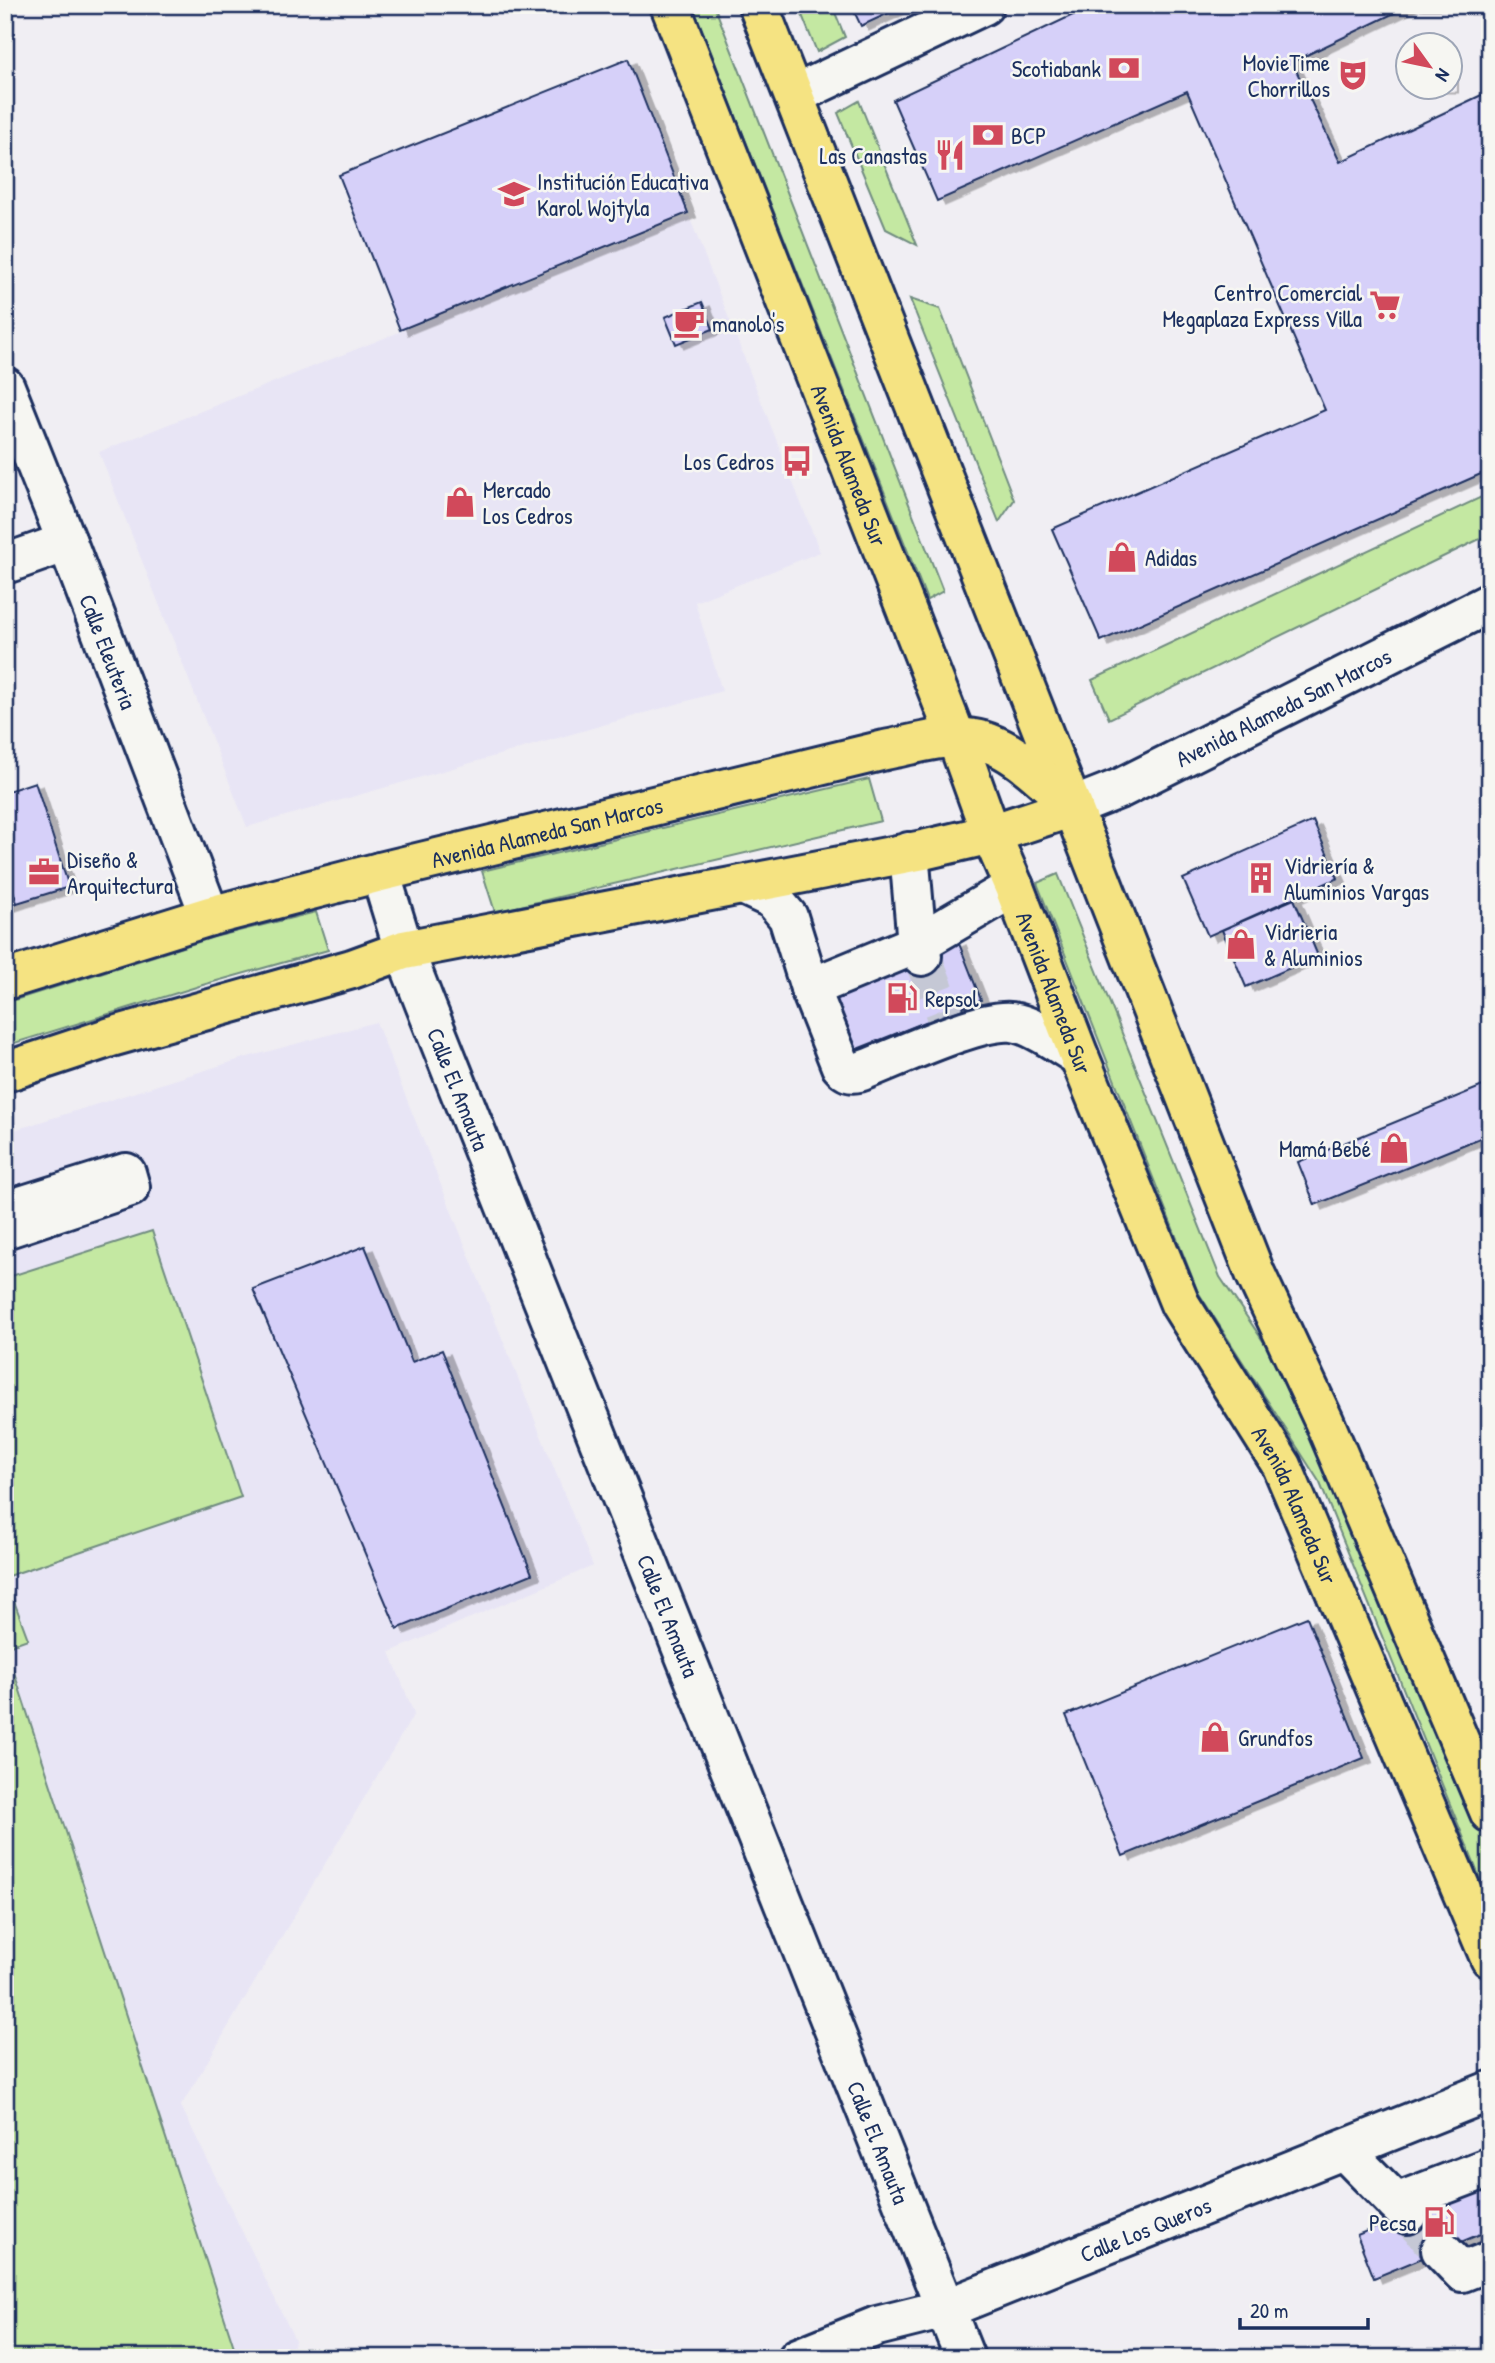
<svg xmlns="http://www.w3.org/2000/svg" width="1495" height="2363" viewBox="0 0 1495 2363" font-family="'Patrick Hand',sans-serif">
<style>
.built{fill:#e8e5f5}
.green{fill:#c4e8a2;stroke:#708c80;stroke-width:2}
.building{fill:#d6d0f9;stroke:#1b2f5e;stroke-width:2;fill-rule:evenodd;filter:url(#shadow)}
.lines{fill:none;stroke-linecap:round;stroke-linejoin:round}
.minor-tunnel{stroke:#c5c8d5;stroke-width:38;stroke-dasharray:38 19;stroke-linecap:butt}
.minor-casing{stroke:#1b2f5e;stroke-width:44}
.major-casing{stroke:#1b2f5e;stroke-width:44}
.minor{stroke:#f6f6f2;stroke-width:38}
.major{stroke:#f5e382;stroke-width:38}
.labels{text-anchor:middle;dominant-baseline:central;stroke-width:5;stroke-linejoin:round;paint-order:stroke}
.poi-label{font-size:23px;fill:#1b2f5e;stroke:#f6f6f2;text-anchor:start}
.street-label{font-size:23px;fill:#1b2f5e;stroke:#f6f6f2}
</style>
<defs>
<filter id="shadow"><feDropShadow dx="8" dy="4.5" stdDeviation="0" flood-color="#0004"/></filter>
</defs>
<rect width="100%" height="100%" fill="#f0eef3"/>
<filter id="ink" filterUnits="userSpaceOnUse"><feTurbulence type="fractalNoise" baseFrequency=".0143" numOctaves="2"/><feDisplacementMap in="SourceGraphic" scale="14" xChannelSelector="R" yChannelSelector="G"/><feConvolveMatrix kernelMatrix="1 2 1 2 8 2 1 2 1" color-interpolation-filters="sRGB"/></filter>
<g filter="url(#ink)">
<!-- built -->
<path class="built" d="M689,216L820,552L695,602L722,691L247,827L99,452Z
M376,1022L593,1566L390,1652L414,1714L181,2106L295,2340L291,2358H5V1133L244,1058Z"/>
<!-- green -->
<path class="green" d="M692,5H714L943,591L927,600Z
M798,5H832L845,37L817,52Z
M859,101L917,245L886,229L838,113Z
M910,299L940,309L1014,500L999,522Z
M1490,493V534L1109,719L1092,680Z
M869,779L881,821L495,912L482,871Z
M1058,874L1220,1277L1325,1433L1490,1843V1903L1320,1483L1198,1292L1037,883Z
M316,912L328,950L206,984L5,1046V1003L214,937Z
M152,1231L241,1497L5,1577V1278Z
M5,1577L28,1639L5,1647Z
M10,1660L234,2347L198,2358H5V1661Z"/>
<!-- building -->
<path class="building" d="M851,5H906L861,26Z
M1094,5H1490V470L1101,641L1052,529L1325,410L1187,91L937,201L893,100ZM1408,46H1450V88H1408Z
M1411,5H1490V91L1340,162L1292,62ZM1408,46H1450V88H1408Z
M628,59L688,213L400,330L339,175Z
M702,302L713,329L676,344L665,317Z
M35,782L69,887L17,903L5,866V792Z
M1313,821L1338,878L1208,936L1183,879Z
M5,866L17,903L5,907Z
M1294,899L1318,956L1246,987L1222,930Z
M958,941L981,1000L847,1053L824,995Z
M1490,1083V1134L1315,1205L1298,1162Z
M365,1246L412,1362L442,1350L532,1574L397,1629L253,1289Z
M1307,1617L1364,1758L1123,1856L1066,1715Z
M1490,2181V2230L1374,2278L1357,2235Z"/>
<g class="lines">
<!-- minor-tunnel -->
<path class="minor-tunnel" d="M922,956L945,1015
M1407,2214L1441,2250"/>
<defs>
<g id="minor">
<path d="M794,95L984,5"/>
<path id="s1" d="M5,387L67,542L210,916"/>
<path d="M5,564L67,542"/>
<path id="s2" d="M1073,807L1121,788L1490,603"/>
<path d="M909,852L917,944L922,956"/>
<path id="s3" d="M380,872L404,950L425,1004L965,2358"/>
<path d="M743,885L773,899L788,917L810,988L841,1066C847,1073 851,1074 859,1072C894,1059 979,1018 1012,1022C1034,1025 1060,1045 1079,1056"/>
<path d="M810,988L917,944L1014,887"/>
<path d="M5,1211L126,1173L130,1187L5,1229"/>
<path d="M1344,2150L1407,2214"/>
<path d="M1396,2203L1490,2167"/>
<path d="M1441,2250L1462,2272L1490,2261"/>
<path id="s4" d="M798,2358L877,2326L945,2309L1490,2091"/>
</g>
<g id="major">
<path id="s5" d="M670,5L956,737L991,834L1014,887L1079,1056L1180,1304L1282,1466L1490,1958"/>
<path d="M758,5L1255,1273L1324,1421L1490,1813"/>
<path id="s6" d="M5,980L210,916L380,872L885,750C911,745 940,736 966,738C1005,740 1040,776 1067,801"/>
<path d="M5,1072L111,1037L352,969L404,950L923,850L991,834L1073,807"/>
</g>
</defs>
<!-- minor casing -->
<use href="#minor" class="minor-casing"/>
<!-- major casing -->
<use href="#major" class="major-casing"/>
<!-- minor -->
<use href="#minor" class="minor"/>
<!-- major -->
<use href="#major" class="major"/>
</g>
</g>
<!-- icons -->
<defs>
<symbol id="bank-bare" viewBox="-9 -9 18 18"><path d="M-6-4H6V4H-6ZM0-2.3a2.3 2.3 0 1 0 0 4.6a2.3 2.3 0 1 0 0-4.6Z" fill="#d1495b" stroke="#f6f6f2" stroke-width="2.5" paint-order="stroke"/></symbol>
<symbol id="theatre-bare" viewBox="-9 -9 18 18"><path d="M-5-5.5Q0-4 5-5.5V0Q5 5 0 6Q-5 5-5 0ZM-3.3-2.5H-1v1.5H-3.3ZM1-2.5H3.3v1.5H1ZM-2.8 1Q0 5.5 2.8 1Z" fill="#d1495b" stroke="#f6f6f2" stroke-width="2.5" paint-order="stroke"/></symbol>
<symbol id="restaurant-bare" viewBox="-9 -9 18 18"><path d="M-5-6h1v4h1v-4h1v4h1v-4h1v5L-1.5 .5V6h-2V.5L-5-1ZM5-6V6H3V1.5H1.5Q1.5-4 5-6Z" fill="#d1495b" stroke="#f6f6f2" stroke-width="2.5" paint-order="stroke"/></symbol>
<symbol id="school-bare" viewBox="-9 -9 18 18"><path d="M0-5L7-2L0 1L-7-2ZM-4 1L0 2.5L4 1V4Q0 6-4 4Z" fill="#d1495b" stroke="#f6f6f2" stroke-width="2.5" paint-order="stroke"/></symbol>
<symbol id="supermarket-bare" viewBox="-9 -9 18 18"><path d="M-6-5.5h2.5l.6 2H6L4.5 2H-2.5L-4.4-4H-6ZM-1.5 3.2a1.3 1.3 0 1 0 .1 0ZM3 3.2a1.3 1.3 0 1 0 .1 0Z" fill="#d1495b" stroke="#f6f6f2" stroke-width="2.5" paint-order="stroke"/></symbol>
<symbol id="cafe-bare" viewBox="-9 -9 18 18"><path d="M-5.5-4.5H6V0H3Q3 3.5 0 3.5H-2.5Q-5.5 3.5-5.5 0ZM3-3.2v2h1.7v-2ZM-6 4.5H4V6H-6Z" fill="#d1495b" stroke="#f6f6f2" stroke-width="2.5" paint-order="stroke"/></symbol>
<symbol id="bus-bare" viewBox="-9 -9 18 18"><path d="M-5-6H5V4H4V6H2V4H-2V6H-4V4H-5ZM-3.5-4V0h7V-4ZM-3.5 1.2v1.5H-2V1.2ZM2 1.2v1.5H3.5V1.2Z" fill="#d1495b" stroke="#f6f6f2" stroke-width="2.5" paint-order="stroke"/></symbol>
<symbol id="shop-bare" viewBox="-9 -9 18 18"><path d="M-5-2.5h2.3a2.7 3.5 0 0 1 5.4 0H5L5.5 6h-11ZM-1.5-2.5h3a1.5 2.3 0 0 0-3 0Z" fill="#d1495b" stroke="#f6f6f2" stroke-width="2.5" paint-order="stroke"/></symbol>
<symbol id="office-bare" viewBox="-9 -9 18 18"><path d="M-6-3h4V-5.5h4V-3h4V5H-6ZM-1-4.5V-3h2v-1.5ZM-6 0V1H6V0Z" fill="#d1495b" stroke="#f6f6f2" stroke-width="2.5" paint-order="stroke"/></symbol>
<symbol id="building-bare" viewBox="-9 -9 18 18"><path d="M-4-6H4V6H1V3H-1V6H-4ZM-2.5-4.3h1.7v1.8h-1.7ZM.8-4.3h1.7v1.8H.8ZM-2.5-1h1.7V.8h-1.7ZM.8-1h1.7V.8H.8Z" fill="#d1495b" stroke="#f6f6f2" stroke-width="2.5" paint-order="stroke"/></symbol>
<symbol id="fuel-bare" viewBox="-9 -9 18 18"><path d="M-5.5-6h7V0h2V4h1.3V-2.5L3-4.5l.8-.8L6-3V5H2.5V1h-1V6h-7ZM-4.2-4.7v3.2H.2V-4.7Z" fill="#d1495b" stroke="#f6f6f2" stroke-width="2.5" paint-order="stroke"/></symbol>
</defs>
<g fill-rule="evenodd">
<use href="#bank-bare" x="1102" y="46" width="44" height="44"/>
<use href="#theatre-bare" x="1331" y="53" width="44" height="44"/>
<use href="#bank-bare" x="966" y="113" width="44" height="44"/>
<use href="#restaurant-bare" x="928" y="133" width="44" height="44"/>
<use href="#school-bare" x="492" y="172" width="44" height="44"/>
<use href="#supermarket-bare" x="1363" y="283" width="44" height="44"/>
<use href="#cafe-bare" x="667" y="301" width="44" height="44"/>
<use href="#bus-bare" x="775" y="439" width="44" height="44"/>
<use href="#shop-bare" x="438" y="480" width="44" height="44"/>
<use href="#shop-bare" x="1100" y="535" width="44" height="44"/>
<use href="#office-bare" x="22" y="850" width="44" height="44"/>
<use href="#building-bare" x="1239" y="856" width="44" height="44"/>
<use href="#shop-bare" x="1219" y="922" width="44" height="44"/>
<use href="#fuel-bare" x="880" y="976" width="44" height="44"/>
<use href="#shop-bare" x="1372" y="1126" width="44" height="44"/>
<use href="#shop-bare" x="1193" y="1715" width="44" height="44"/>
<use href="#fuel-bare" x="1417" y="2200" width="44" height="44"/>
</g>
<g class="labels">
<!-- poi labels -->
<g class="poi-label">
<text x="1330" y="62" text-anchor="end">MovieTime<tspan x="1330" dy="26">Chorrillos</tspan></text>
<text x="1101" y="68" text-anchor="end">Scotiabank</text>
<text x="1011" y="135">BCP</text>
<text x="927" y="155" text-anchor="end">Las Canastas</text>
<text x="537" y="181">Institución Educativa<tspan x="537" dy="26">Karol Wojtyla</tspan></text>
<text x="1362" y="292" text-anchor="end">Centro Comercial<tspan x="1362" dy="26">Megaplaza Express Villa</tspan></text>
<text x="712" y="323">manolo's</text>
<text x="774" y="461" text-anchor="end">Los Cedros</text>
<text x="483" y="489">Mercado<tspan x="483" dy="26">Los Cedros</tspan></text>
<text x="1145" y="557">Adidas</text>
<text x="67" y="859">Diseño &amp;<tspan x="67" dy="26">Arquitectura</tspan></text>
<text x="1284" y="865">Vidriería &amp;<tspan x="1284" dy="26">Aluminios Vargas</tspan></text>
<text x="1264" y="931">Vidrieria<tspan x="1264" dy="26">&amp; Aluminios</tspan></text>
<text x="925" y="998">Repsol</text>
<text x="1371" y="1148" text-anchor="end">Mamá Bebé</text>
<text x="1238" y="1737">Grundfos</text>
<text x="1416" y="2222" text-anchor="end">Pecsa</text>
</g>
<!-- street labels -->
<g class="street-label">
<text stroke="none"><textPath href="#s5" startOffset="494">Avenida Alameda Sur</textPath></text>
<text stroke="none"><textPath href="#s1" startOffset="284">Calle Eleuteria</textPath></text>
<text stroke="none"><textPath href="#s2" startOffset="233">Avenida Alameda San Marcos</textPath></text>
<text stroke="none"><textPath href="#s6" startOffset="562">Avenida Alameda San Marcos</textPath></text>
<text stroke="none"><textPath href="#s5" startOffset="1060">Avenida Alameda Sur</textPath></text>
<text stroke="none"><textPath href="#s3" startOffset="231">Calle El Amauta</textPath></text>
<text stroke="none"><textPath href="#s5" startOffset="1628">Avenida Alameda Sur</textPath></text>
<text stroke="none"><textPath href="#s3" startOffset="798">Calle El Amauta</textPath></text>
<text stroke="none"><textPath href="#s3" startOffset="1365">Calle El Amauta</textPath></text>
<text stroke="none"><textPath href="#s4" startOffset="371">Calle Los Queros</textPath></text>
</g>
</g>
<!-- margin -->
<rect width="1495" height="2363" fill="none" stroke="#f6f6f2" stroke-width="28"/>
<rect x="14" y="14" width="1467" height="2335" fill="none" stroke="#1b2f5e" stroke-width="2.5" filter="url(#ink)"/>
<!-- north arrow -->
<g transform="translate(1429 66) rotate(123)"><circle r="33" fill="#f6f6f2" stroke="#9ea6b7" stroke-width="2"/>
<path d="M0-5L12 26L0 18L-12 26Z" fill="#d1495b"/>
<text y="-10" font-size="19" font-weight="bold" text-anchor="middle" fill="#1b2f5e">N</text>
</g>
<!-- scale -->
<path d="M1240 2318v10h128v-10" fill="none" stroke="#1b2f5e" stroke-width="3.5"/>
<text x="1250" y="2318" font-size="21" fill="#1b2f5e" stroke="#f6f6f2" stroke-width="5" paint-order="stroke">20 m</text>
</svg>
